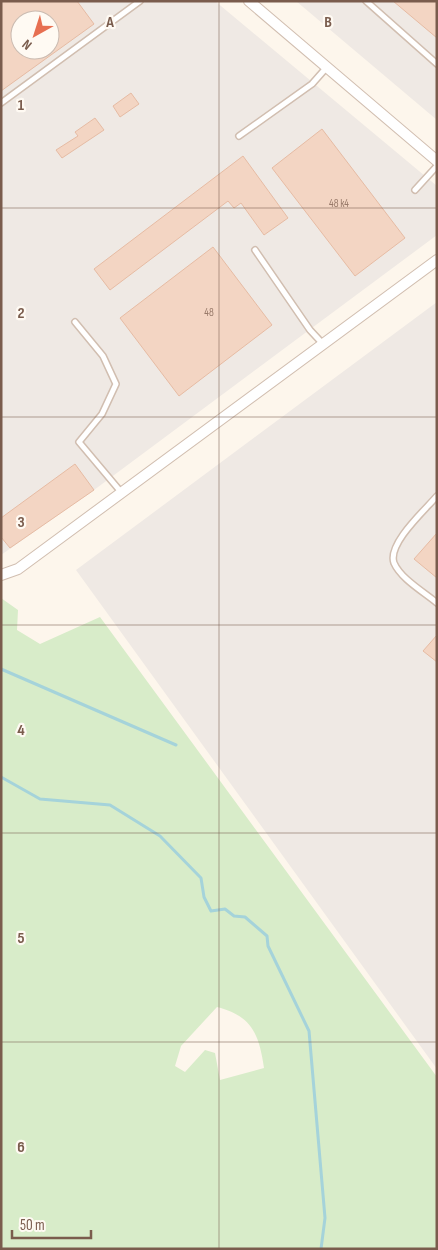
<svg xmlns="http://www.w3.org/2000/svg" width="438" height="1250" viewBox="0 0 438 1250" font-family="'Sofia Sans Condensed',sans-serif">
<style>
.industrial{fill:#efe9e4;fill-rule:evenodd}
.green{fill:#d8ecc9;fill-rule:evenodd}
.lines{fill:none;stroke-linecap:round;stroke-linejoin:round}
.stream{stroke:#a5d3da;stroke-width:3}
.building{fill:#f3d5c3;stroke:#e6bba3;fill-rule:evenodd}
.lane-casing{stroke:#d1beb0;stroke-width:8}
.street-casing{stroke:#d1beb0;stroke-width:12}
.lane{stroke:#fff;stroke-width:5}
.street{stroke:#fff;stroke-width:10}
.grid{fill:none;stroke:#7a5c4d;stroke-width:1;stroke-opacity:0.55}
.labels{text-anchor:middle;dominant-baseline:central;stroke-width:4.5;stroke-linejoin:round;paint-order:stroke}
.number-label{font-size:11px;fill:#987a6a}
.grid-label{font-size:16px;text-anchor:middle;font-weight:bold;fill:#7a5c4d;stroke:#fffaf3;stroke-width:4.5;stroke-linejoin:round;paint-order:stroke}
</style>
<rect width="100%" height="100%" fill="#fdf6ec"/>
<!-- industrial -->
<path class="industrial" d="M1,1H215L437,186V235L94,490L1,555ZM20,20H50V50H20Z
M296,1H437V120Z
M437,302V1069L76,570Z"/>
<!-- green -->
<path class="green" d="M1,598L18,610L17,630L40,644L100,617L437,1077V1249H1ZM217,1007C252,1016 259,1034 264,1068L220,1080L215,1053L205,1050L185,1072L175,1066L181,1046Z"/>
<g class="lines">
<!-- stream -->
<path class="stream" d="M1,669L176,745
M1,777L40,799L110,805L160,836L201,878L204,897L211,911L225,909L234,916L245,917L267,936L268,946L309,1031L325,1218L321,1249"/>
</g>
<!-- building -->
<path class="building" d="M1,1H77L94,24L1,91ZM20,20H50V50H20Z
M393,1H437V38Z
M131,93L139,104L120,117L113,106Z
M95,118L104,130L62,158L56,150L78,136L75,132Z
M322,129L405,238L355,276L272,168Z
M243,156L288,218L264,235L241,203L234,208L228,201L110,290L94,269Z
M213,247L272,325L179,396L120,318Z
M75,464L94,490L10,548L1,537V518Z
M437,533V578L414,559Z
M437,635V662L423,651Z"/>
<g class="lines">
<defs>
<path id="lane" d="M366,1L437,64
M1,103L140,1
M239,136L312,84L327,67
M415,190L437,166
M255,250L310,330L323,344
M75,322L103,356L116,384L102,414L79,442L121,492
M437,496C425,510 387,544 394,563C401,579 424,592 437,603"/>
<path id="street" d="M249,1L437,161
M1,575L18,569L437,260"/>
</defs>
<!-- lane casing -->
<use href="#lane" class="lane-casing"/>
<!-- street casing -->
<use href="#street" class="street-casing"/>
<!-- lane -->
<use href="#lane" class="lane"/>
<!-- street -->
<use href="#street" class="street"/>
</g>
<!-- grid -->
<path class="grid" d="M219,1V1249M1,208H437M1,417H437M1,625H437M1,833H437M1,1042H437"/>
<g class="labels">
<!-- number labels -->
<g class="number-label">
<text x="339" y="203">48 к4</text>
<text x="209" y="312">48</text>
</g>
</g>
<g class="grid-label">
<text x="110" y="27">A</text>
<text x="328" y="27">B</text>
<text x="21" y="110">1</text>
<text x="21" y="318">2</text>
<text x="21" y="527">3</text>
<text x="21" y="735">4</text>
<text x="21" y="943">5</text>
<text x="21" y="1152">6</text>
</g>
<!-- border -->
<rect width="438" height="1250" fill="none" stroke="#7a5c4d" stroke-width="5"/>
<!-- north arrow -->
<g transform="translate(35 35) rotate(219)"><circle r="24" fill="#fffaf3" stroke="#cabbb1"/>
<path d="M0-4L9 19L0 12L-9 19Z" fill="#e76f51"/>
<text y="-8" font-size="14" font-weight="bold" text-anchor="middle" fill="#7a5c4d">N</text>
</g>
<!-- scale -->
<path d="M12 1230v8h79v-8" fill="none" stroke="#7a5c4d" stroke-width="2.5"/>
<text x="20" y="1230" font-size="15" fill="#7a5c4d" stroke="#fffaf3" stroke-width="4" paint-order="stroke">50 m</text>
</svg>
